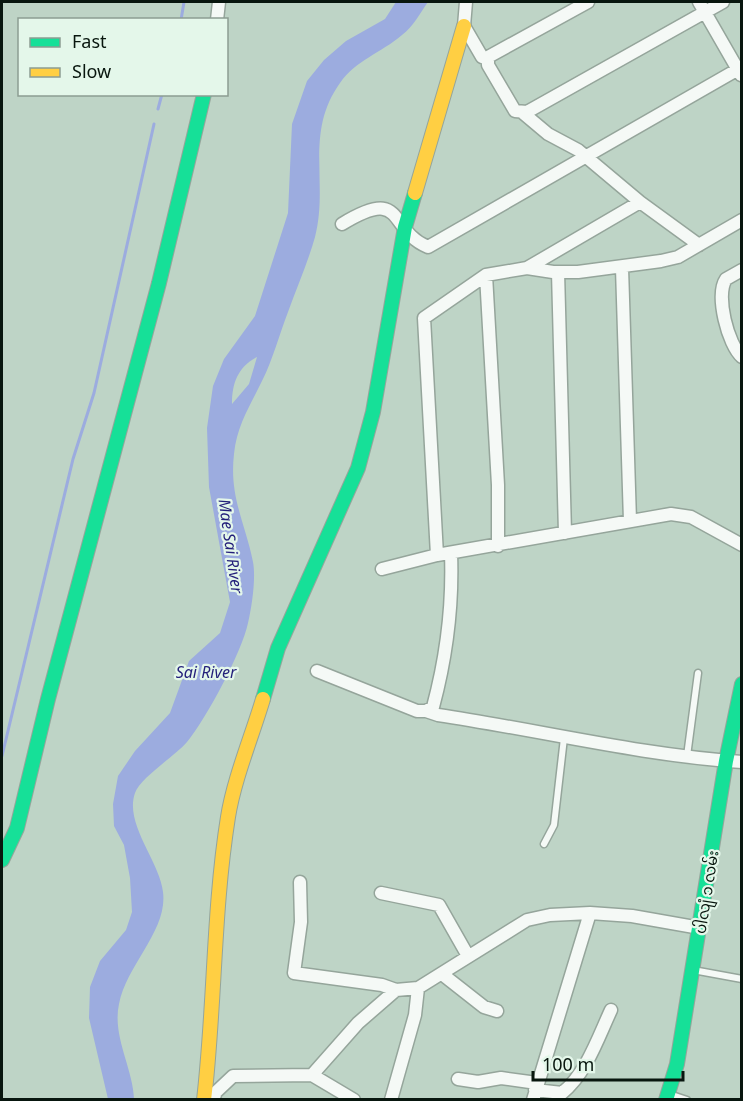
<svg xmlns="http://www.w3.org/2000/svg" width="743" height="1101" viewBox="0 0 743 1101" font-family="'Noto Sans','Noto Sans Myanmar',sans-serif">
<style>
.water{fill:#9cacdf;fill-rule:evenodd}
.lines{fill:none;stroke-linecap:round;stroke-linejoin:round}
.stream{stroke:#9cacdf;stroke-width:3}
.lane-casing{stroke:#95a59b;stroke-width:9}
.street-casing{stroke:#95a59b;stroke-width:15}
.fast-casing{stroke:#95a59b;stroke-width:16}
.slow-casing{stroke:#95a59b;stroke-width:16}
.lane{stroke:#f5f9f6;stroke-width:6}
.street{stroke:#f5f9f6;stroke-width:12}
.fast{stroke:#16e098;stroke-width:14}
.slow{stroke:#ffcf43;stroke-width:14}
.labels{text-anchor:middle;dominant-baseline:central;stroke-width:4.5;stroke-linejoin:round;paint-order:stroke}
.street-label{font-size:15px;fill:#08160e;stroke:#e4f7ea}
.water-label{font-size:16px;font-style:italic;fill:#231f7a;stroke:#e4f7ea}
</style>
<rect width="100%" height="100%" fill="#bed4c6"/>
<!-- water -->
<path class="water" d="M396,2H428C420,13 413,27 402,35C381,53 356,60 340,83C304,133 329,183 315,237C308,262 297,287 288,312C279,335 273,359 262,381C250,406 237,425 234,454C229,497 245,522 253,562C256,578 252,606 248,623C242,652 206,719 187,742C174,757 141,777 135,793C124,824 160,862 163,892C168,930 127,964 119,1004C112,1036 133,1068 134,1099H108L89,1018L90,987L100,961L126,930L132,912L130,878L124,845L114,826L113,804L118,776L135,751L170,713L189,661L220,633L230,602L209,487L207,428L213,386L224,359L255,316L288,213L292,124L307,81L324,60L346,41L385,19ZM257,357L249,384L232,404C232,383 238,367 257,357Z"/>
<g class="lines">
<!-- stream -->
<path class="stream" d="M181,20L184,2
M158,109L162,94
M2,756L73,459L94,393L154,124"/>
<defs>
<path id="lane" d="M687,756L698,673
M544,844L554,825L564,738
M693,970L742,979
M669,1094L687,1100"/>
<path id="street" d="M466,2L464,26L482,57L487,59
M588,2L488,57V65L515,111L527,112L723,2
M699,2L741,75
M217,20L219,2
M523,113L548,134L578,150L640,202L699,245
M342,224C406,185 387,230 428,247L742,67
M527,268L640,202
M622,268L630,521
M742,270L726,279C715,295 728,345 742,357
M558,272L565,533
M486,275L498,485V546
M437,555L424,318L486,275L527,268L553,272H578L661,261L678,257L742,220
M382,569L437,555L671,514L691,517L742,545
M317,671L417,711H426L433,707C447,655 453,606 451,553
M426,711L438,715C539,730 639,755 742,762
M300,882L301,922L294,973L382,985L396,990L418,988L527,920L550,915L590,913L632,916L700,928
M381,893L439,905L468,956
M442,974L484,1007L497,1011
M312,1075L354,1100
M458,1079L478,1082L501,1078L537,1083
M535,1090L562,1093C586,1074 598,1038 611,1010
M213,1100L216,1092L233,1076L312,1075L358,1023L396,990
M391,1100L415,1015L418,988
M533,1100L590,913"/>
<path id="fast" d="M263,699L278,648L358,468L373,412L405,227L415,193
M2,860L17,828L48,699L159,283L204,94
M666,1100L677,1064L726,761L742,684"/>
<path id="slow" d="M415,193L464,26
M204,1100C215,1006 213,911 228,817C234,779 252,736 263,699"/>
</defs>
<!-- lane casing -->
<use href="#lane" class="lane-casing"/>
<!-- street casing -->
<use href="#street" class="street-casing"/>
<!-- fast casing -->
<use href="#fast" class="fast-casing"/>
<!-- slow casing -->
<use href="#slow" class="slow-casing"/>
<!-- lane -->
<use href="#lane" class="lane"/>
<!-- street -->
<use href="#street" class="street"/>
<!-- fast -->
<use href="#fast" class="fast"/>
<!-- slow -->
<use href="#slow" class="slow"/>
</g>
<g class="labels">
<!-- street labels -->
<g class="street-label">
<text transform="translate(706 892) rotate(-81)">ပါလျံ ၁ လမ်း</text>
</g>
<!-- water labels -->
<g class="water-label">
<text transform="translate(231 546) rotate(82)">Mae Sai River</text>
<text x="206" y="672">Sai River</text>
</g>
</g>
<!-- border -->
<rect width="743" height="1101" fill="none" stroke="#08160e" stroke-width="6"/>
<!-- legend -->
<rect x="18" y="18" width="210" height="78" fill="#e4f7ea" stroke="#8c9d92" stroke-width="1.5"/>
<rect x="30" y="38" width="30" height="9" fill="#16e098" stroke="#8c9d92" stroke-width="1.5"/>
<text x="72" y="48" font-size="18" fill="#08160e">Fast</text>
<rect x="30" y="68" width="30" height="9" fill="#ffcf43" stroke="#8c9d92" stroke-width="1.5"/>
<text x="72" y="78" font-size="18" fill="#08160e">Slow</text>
<!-- scale -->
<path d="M533 1071v9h150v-9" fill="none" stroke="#08160e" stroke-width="3"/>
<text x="542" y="1071" font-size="18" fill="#08160e" stroke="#e4f7ea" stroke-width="4.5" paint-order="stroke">100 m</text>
</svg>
